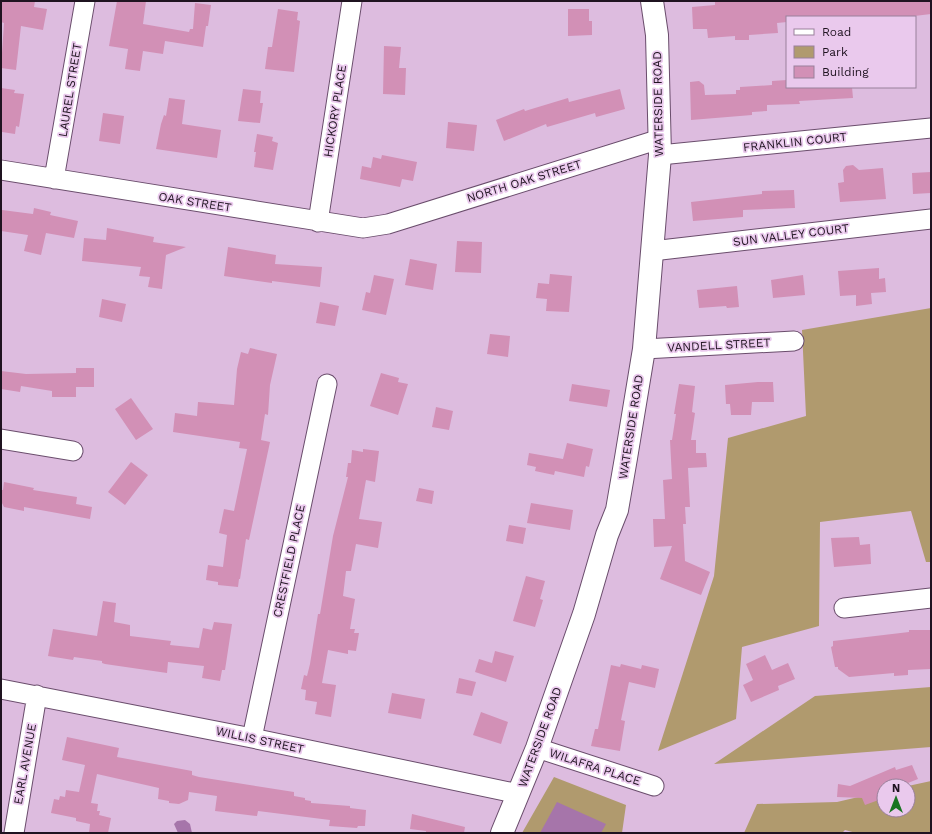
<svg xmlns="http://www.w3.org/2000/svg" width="932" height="834" viewBox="0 0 932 834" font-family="'Work Sans',sans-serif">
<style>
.green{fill:#b09a6e}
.water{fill:#a675aa}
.building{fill:#d290b6}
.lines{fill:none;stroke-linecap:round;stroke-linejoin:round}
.minor-casing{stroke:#6a4d6c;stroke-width:21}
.major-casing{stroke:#6a4d6c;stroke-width:24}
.minor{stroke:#fff;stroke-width:19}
.major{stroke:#fff;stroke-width:22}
.labels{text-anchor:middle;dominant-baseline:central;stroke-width:3.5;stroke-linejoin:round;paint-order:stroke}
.street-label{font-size:12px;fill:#1f1320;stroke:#eac9ed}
</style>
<rect width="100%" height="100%" fill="#ddbcdf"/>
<!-- green -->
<path class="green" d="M931,308V562H926L911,511L820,522L819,626L742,647L736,719L658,751L714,576L728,438L806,416L802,330Z
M931,687V747L714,764L815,696Z
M554,777L626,805L622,833H522Z
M931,781V833H856L845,830L842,833H744L757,804L837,802L884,791V810H908V786Z"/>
<!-- water -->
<path class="water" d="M557,802L606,824L601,833H540Z
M185,820L190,824L192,833H178L174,824L177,821Z"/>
<!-- building -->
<path class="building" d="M1,1H35L34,7L47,9L43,30L21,26L16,70L1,68L4,23L1,22Z
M117,1H146L143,24L189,32L190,29H193L195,3L211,5L208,26H206L203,47L165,41L163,54L143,51L140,71L125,69L128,49L109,46Z
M715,1H931V14L906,17H787V22L777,23L778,33L749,35V40H735V36L708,38L707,29H693L692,7L715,5Z
M278,9L298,12L297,20L300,21L294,72L265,69L268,47H272Z
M568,9H589V21H592V35L568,36Z
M384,46L401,47L399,68H406L405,95L383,94Z
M787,80V87H852L853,98L799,101L800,104L767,105V111L752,112V115L691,120L690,82L699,81L704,85L705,95L736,94V90H740V87L772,85V81Z
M1,88L15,90L14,93L24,94L19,127L16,126L15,134L2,132Z
M243,89L261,91L260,103H263L260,123L238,121Z
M620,89L625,109L596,117L595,113L547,127L546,124L504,141L496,120L524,109L525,111L568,98L569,102Z
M169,98L185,100L182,124L221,130L217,158L156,149L161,124L164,115L166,116Z
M103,113L124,116L120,144L99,141Z
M448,122L477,125L474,151L446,148Z
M257,134L273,137L272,141L278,143L273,170L254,167L256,152H254Z
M382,155L417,162L413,181L402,179L400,187L360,179L362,166L371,168L373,157L381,159Z
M853,165L859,170L883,168L886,199L840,202L838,183L844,182L843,170L846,166Z
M931,172V193L913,194L912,173Z
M794,190L795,208L743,210V217L693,221L691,202L762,194V191Z
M34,208L51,212L50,215L78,221L74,238L46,233L41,255L24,251L28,235L1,231L2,210L33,214Z
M107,228L154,237L153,242L186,247L166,255L162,289L148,287L150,277L139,276L141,267L82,261L84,238L106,240Z
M457,241L482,242L481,273L455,272Z
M228,247L276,255L275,264L322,267L320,287L272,281V283L224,276Z
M410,259L437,264L433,290L405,285Z
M879,268V279L885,278L886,292L871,293L872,304L856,306V295L840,296L838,271Z
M550,274L572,276L569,312L546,311L547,299L536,298L538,283L549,284Z
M374,275L394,279L386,315L362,310L366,292L370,293Z
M803,275L805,295L773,298L771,280Z
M737,286L739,307L727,308L726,306L699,308L697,290Z
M102,299L126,304L122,322L99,317Z
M320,302L339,306L335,326L316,323Z
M490,334L510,336L508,357L487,354Z
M250,348L277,354L270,385L268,415L265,414L261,440L270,442L249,540L246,539L240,579H239L238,587L218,585V582L206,580L208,565L223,567L227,535L219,533L224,509L234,511L247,449L239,448L240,442L173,432L175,413L197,416L198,402L234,405L237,369L241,352L248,354Z
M76,368H94V387H76V397H52V391L21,386L20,392L1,389V371L26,374L76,373Z
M381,373L399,378L398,382L408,384L398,415L370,406Z
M758,382H773L774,402H752L751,415H731L730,404H726L725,385Z
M572,384L610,390L607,407L569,401Z
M679,384L695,386L692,412L695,413L691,440H696V453H706L707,467L688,468L690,507H685L686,524H683L685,561L710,572L701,595L660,579L672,546L654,547L653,519H665L663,480L672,479L670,440H672L676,414H674Z
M131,398L153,429L136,440L115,409Z
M436,407L453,411L449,430L432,427Z
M567,443L593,449L589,467L586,466L584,477L555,471L554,475L535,471L536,467L527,465L529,453L563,459Z
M363,449L379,451L375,482L366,480L359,519L382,522L378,548L356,544L351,571H346L343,596L355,599L350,629H355L354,633H359L356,651L348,650V654L328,650L322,683L336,685L331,717L315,714L317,702L305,700L306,690L301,689L304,675L307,676L310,664L318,614H320L333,536L348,477H346L348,463H351L352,450L363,452Z
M131,462L148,475L125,505L108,492Z
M4,482L34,488L33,490L77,497L76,504L92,507L90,519L24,507V511L4,507L1,501V490H3Z
M419,488L434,491L432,504L416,501Z
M531,503L573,510L570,530L527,523Z
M509,525L526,528L523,544L506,541Z
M859,537L860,545L870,544L871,564L834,567L831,538Z
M526,576L545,581L540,599L543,600L535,627L513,621Z
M103,601L116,603L114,622L130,625V636L171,641L170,645L199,648L203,628L212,630L214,622L232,624L225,670H222L220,681L202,678L204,666L168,662L167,673L105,664L102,663V661L74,657L73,660L48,656L53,629L97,636Z
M909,630H931V669L908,670V675L894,676V673L849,677L838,669V667H835L831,647L833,646V641L909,632Z
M495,651L514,656L506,682L475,672L479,659L492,663Z
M765,655L772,670L788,663L795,679L778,686L779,690L751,702L743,685L753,680L746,664Z
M621,664L641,669L642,665L659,669L655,688L629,682L621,720L625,721L620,751L591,746L595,729H598L611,665L620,667Z
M459,678L476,682L472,696L456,693Z
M392,693L425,699L421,719L388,713Z
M481,712L508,722L501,744L473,735Z
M67,737L119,748L117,757L192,771V775L199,777L294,792V796L305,798V800L311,801V803L350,806V808L366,810L365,826H358L357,828L329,826L330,820L258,811L257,816L215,811L217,796L189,792L188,800L179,804L169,803V801L158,799L159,788L97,774L91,803L98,804L97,811H100L99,815L111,818L108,833H89L90,824L76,821V818L51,813L54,799L59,800L60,796L65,797L66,790L79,792L85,765L62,760Z
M912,765L918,779L908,783L909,786H884V798L865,805L862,798L837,797L838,784L850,786L895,767L896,770Z
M412,814L465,827L464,833H426V831L410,829Z"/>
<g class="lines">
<defs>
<path id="minor" d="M660,155L931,128
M1,170L363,228L388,224L660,139
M54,179L85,1
M318,222L352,1
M652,251L931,219
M644,349L794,341
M1,439L73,451
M844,608L931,598
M1,689L252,738L519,794
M252,738L327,384
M537,748L654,786
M14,833L37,695"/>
<path id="major" d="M502,833L537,748L584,614L607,535L617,510L626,458L644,349L660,155L657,35L652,1"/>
</defs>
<!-- minor casing -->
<use href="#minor" class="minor-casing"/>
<!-- major casing -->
<use href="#major" class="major-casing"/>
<!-- minor -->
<use href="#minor" class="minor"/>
<!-- major -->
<use href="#major" class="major"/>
</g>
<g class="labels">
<!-- street labels -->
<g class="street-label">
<text transform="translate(70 90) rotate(-81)">LAUREL STREET</text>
<text transform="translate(658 104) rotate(-91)">WATERSIDE ROAD</text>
<text transform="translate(335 111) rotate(-81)">HICKORY PLACE</text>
<text transform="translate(795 142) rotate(-6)">FRANKLIN COURT</text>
<text transform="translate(524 181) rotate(-17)">NORTH OAK STREET</text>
<text transform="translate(195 202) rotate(9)">OAK STREET</text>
<text transform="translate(791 235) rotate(-7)">SUN VALLEY COURT</text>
<text transform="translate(719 345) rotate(-3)">VANDELL STREET</text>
<text transform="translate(631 427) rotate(-81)">WATERSIDE ROAD</text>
<text transform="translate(289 561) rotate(-78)">CRESTFIELD PLACE</text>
<text transform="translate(540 737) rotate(-70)">WATERSIDE ROAD</text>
<text transform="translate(260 740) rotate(12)">WILLIS STREET</text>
<text transform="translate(25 764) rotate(-80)">EARL AVENUE</text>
<text transform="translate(595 767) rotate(18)">WILAFRA PLACE</text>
</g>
</g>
<!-- border -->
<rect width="932" height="834" fill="none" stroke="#1f1320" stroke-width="4"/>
<!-- legend -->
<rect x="786" y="16" width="130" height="72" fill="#eac9ed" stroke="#99809b"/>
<rect x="794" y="29" width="20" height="6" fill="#ffffff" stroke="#99809b"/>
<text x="822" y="36" font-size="12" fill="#1f1320">Road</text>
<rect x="794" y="46" width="20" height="12" fill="#b09a6e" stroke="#99809b"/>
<text x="822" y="56" font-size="12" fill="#1f1320">Park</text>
<rect x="794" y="66" width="20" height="12" fill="#d290b6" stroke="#99809b"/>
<text x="822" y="76" font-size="12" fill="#1f1320">Building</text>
<!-- north arrow -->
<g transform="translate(896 798)"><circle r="19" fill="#eac9ed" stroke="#99809b"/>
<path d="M0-3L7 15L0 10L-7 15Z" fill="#197422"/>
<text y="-6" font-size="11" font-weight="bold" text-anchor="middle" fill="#1f1320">N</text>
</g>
</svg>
